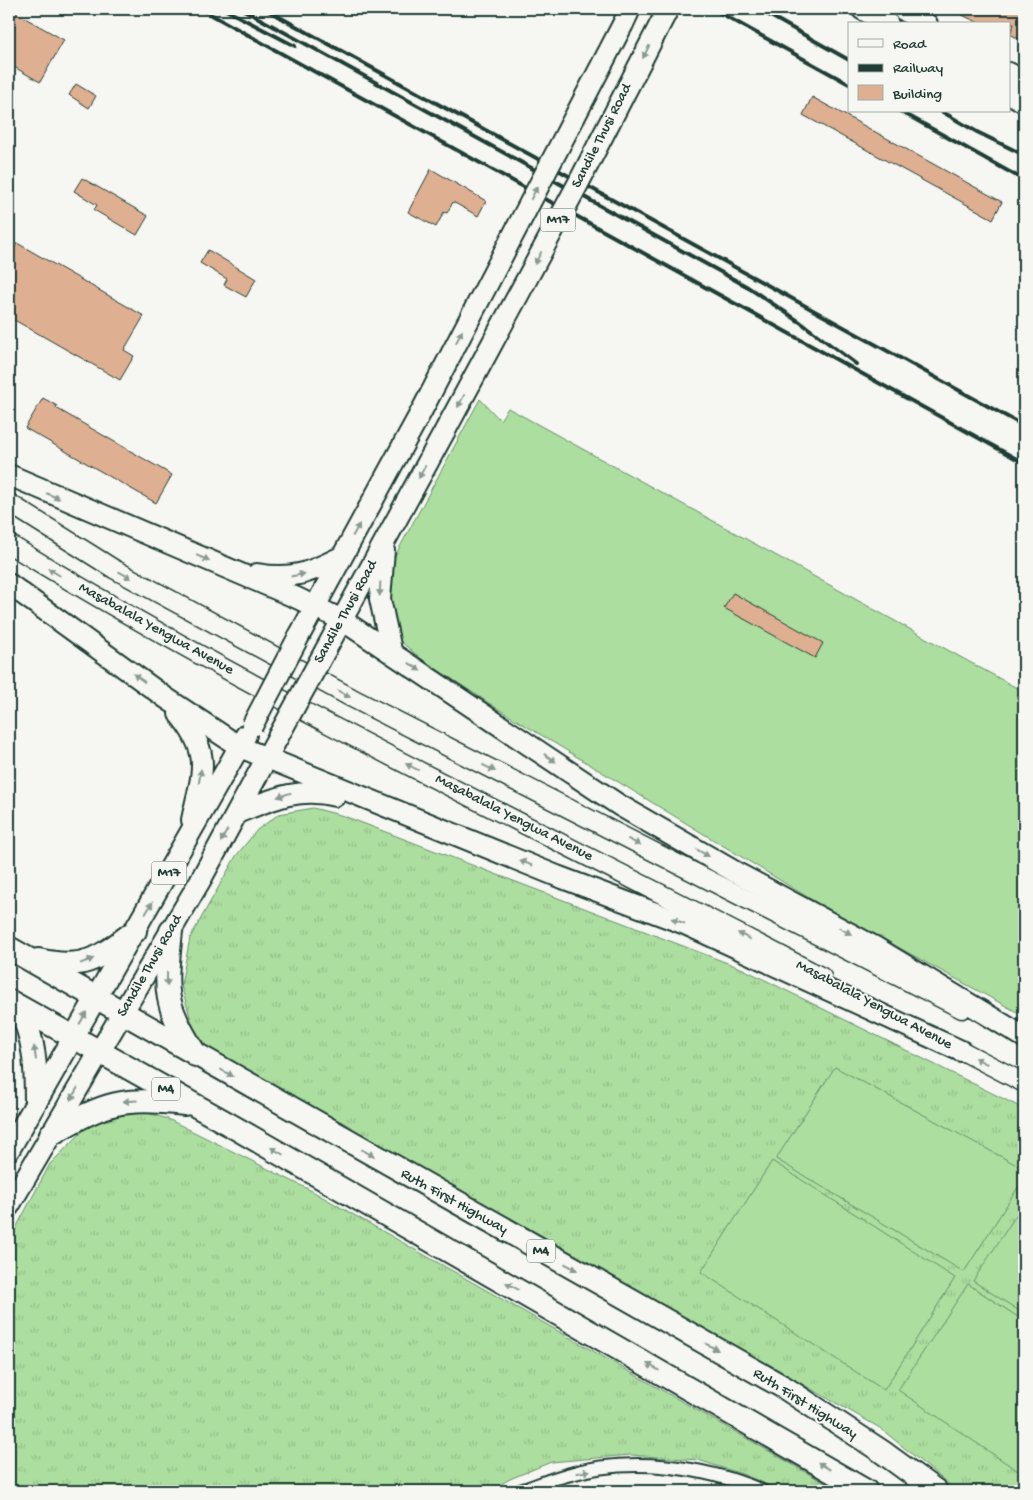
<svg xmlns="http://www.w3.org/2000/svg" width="1033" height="1500" viewBox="0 0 1033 1500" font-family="'Gochi Hand',sans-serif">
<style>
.grass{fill:url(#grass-tufts);stroke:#668e6a}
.pitch{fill:#acde9f;stroke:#668e6a}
.building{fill:#dfaf91;stroke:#1f3d34}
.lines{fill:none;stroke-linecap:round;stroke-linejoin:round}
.street-casing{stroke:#1f3d34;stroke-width:16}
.secondary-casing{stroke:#1f3d34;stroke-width:21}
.primary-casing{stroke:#1f3d34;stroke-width:24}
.highway-casing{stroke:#1f3d34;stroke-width:26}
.street{stroke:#f6f6f2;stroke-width:12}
.secondary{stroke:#f6f6f2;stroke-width:18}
.primary{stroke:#f6f6f2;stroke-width:20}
.highway{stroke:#f6f6f2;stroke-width:22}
.rail{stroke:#1f3d34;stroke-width:4}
.primary-bridge-casing{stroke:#1f3d34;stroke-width:24;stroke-linecap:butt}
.primary-bridge{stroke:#f6f6f2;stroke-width:20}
.oneway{fill:#8a9a93}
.labels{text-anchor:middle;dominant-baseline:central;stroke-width:4;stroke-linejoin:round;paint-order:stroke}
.shield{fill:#f6f6f2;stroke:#60746d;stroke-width:1}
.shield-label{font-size:14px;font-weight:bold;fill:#1f3d34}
.street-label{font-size:15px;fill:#1f3d34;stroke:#f6f6f2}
</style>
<defs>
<pattern id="grass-tufts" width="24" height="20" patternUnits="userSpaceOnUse" patternTransform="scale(1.25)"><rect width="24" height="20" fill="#acde9f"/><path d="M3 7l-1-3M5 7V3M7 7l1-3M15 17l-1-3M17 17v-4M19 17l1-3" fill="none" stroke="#94bf8a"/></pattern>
</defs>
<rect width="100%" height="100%" fill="#f6f6f2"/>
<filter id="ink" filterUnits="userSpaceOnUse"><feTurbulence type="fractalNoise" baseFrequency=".02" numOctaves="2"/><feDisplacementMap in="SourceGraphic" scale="10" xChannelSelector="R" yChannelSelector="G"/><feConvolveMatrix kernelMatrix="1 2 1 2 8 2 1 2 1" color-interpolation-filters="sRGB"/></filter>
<g filter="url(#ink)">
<!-- grass -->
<path class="grass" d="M313,808L344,816L743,969L1024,1109V1491H957L880,1428L207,1047L193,1027L181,985L190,938L236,856L257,830L279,814Z
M113,1113H148L168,1119L312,1191L839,1491H781L745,1475L698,1460L630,1455L551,1462L510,1479L489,1491H22L9,1482V1241L50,1164L93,1121Z"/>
<!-- pitch -->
<path class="pitch" d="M480,399L500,420L508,408L1024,692V1016L819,904L495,707L423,660L395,637L387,603L389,567Z
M835,1067L1024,1169V1178L964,1272L776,1159Z
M772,1161L955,1278L884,1390L701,1272Z
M1024,1203V1314L973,1281Z
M968,1284L1024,1321V1475L898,1390Z"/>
<!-- building -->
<path class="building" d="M9,9L64,40L40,82L9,64Z
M950,9H1024V42L1010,34L1014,24H981Z
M76,84L96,96L89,108L69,95Z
M812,97L1002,202L993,219L803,115Z
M431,169L486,201L478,216L453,202L447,213L444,212L436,227L408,212Z
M82,178L148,216L137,235L94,210L97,205L74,191Z
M17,243L144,316L124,350L134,356L120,380L9,317V258Z
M208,250L256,279L246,297L224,285L227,279L200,263Z
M43,398L57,406L56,408L172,475L156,503L25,428Z
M733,593L823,643L815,658L724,608Z"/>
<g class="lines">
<defs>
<path id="street" d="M520,1491C536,1486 551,1479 567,1475C629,1456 704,1466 762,1491"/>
<path id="secondary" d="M9,503L114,569L352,698L962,1009
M9,544C270,705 551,834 822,977
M949,1044L1024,1083"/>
<path id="primary" d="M862,9L888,24
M902,9L927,24
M623,24L630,9
M1009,73L1024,82
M1009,93L1024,102
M9,475L297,598L342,620L619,805L737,873L875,947L1024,1037
M384,550L380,599L391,650
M257,574C293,580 309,573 341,557
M9,584L166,698L240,747L557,876L685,924L961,1051
M299,636L421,412
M325,651L446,429
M179,714C213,755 202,772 192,820
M237,813C270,800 300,786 335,796
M9,1150L246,735
M9,1206L200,881L278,737"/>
<path id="highway" d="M171,931C165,991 162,1002 196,1055
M9,948L785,1388L881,1451L936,1491
M38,960C85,971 99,958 135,931
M9,1001L232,1126L866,1491
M19,1007C35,1039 36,1067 36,1101
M51,1134C106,1102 121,1097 185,1104"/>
</defs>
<!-- street casing -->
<use href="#street" class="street-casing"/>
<!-- secondary casing -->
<use href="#secondary" class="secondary-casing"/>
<!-- primary casing -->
<use href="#primary" class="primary-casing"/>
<!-- highway casing -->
<use href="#highway" class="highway-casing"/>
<!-- street -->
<use href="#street" class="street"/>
<!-- secondary -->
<use href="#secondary" class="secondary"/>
<!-- primary -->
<use href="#primary" class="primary"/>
<!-- highway -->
<use href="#highway" class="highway"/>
<!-- rail -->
<path class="rail" d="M201,9L1024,463
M224,9L295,46
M242,9L746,286L800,322L856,364
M265,9L1024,426
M713,9L849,84
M758,9L849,60
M900,111L1024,180
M941,111L977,132L1024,155"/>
<defs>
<path id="primary-bridge" d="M421,412L623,24
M446,429L578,184L668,9
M252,726L299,636
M278,737L325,651"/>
</defs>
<!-- primary-bridge casing -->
<use href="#primary-bridge" class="primary-bridge-casing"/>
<!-- primary-bridge -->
<use href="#primary-bridge" class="primary-bridge"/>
</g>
<!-- one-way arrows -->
<defs><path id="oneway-solid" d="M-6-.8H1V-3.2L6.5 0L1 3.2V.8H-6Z" transform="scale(1.25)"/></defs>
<g class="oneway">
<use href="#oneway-solid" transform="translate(646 52) rotate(117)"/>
<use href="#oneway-solid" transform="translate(534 193) rotate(-63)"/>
<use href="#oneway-solid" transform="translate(538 258) rotate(118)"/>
<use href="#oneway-solid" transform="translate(459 337) rotate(-63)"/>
<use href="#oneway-solid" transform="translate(461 401) rotate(118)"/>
<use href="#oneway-solid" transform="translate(422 472) rotate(118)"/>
<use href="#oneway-solid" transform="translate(53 496) rotate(23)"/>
<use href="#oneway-solid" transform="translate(356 530) rotate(-61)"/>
<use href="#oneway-solid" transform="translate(203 558) rotate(23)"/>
<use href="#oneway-solid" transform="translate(54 572) rotate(-148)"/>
<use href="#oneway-solid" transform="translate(125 575) rotate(29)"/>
<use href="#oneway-solid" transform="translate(298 575) rotate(-11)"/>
<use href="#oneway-solid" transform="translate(380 589) rotate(93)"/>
<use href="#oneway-solid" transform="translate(415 667) rotate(34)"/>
<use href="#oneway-solid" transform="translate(139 678) rotate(-144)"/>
<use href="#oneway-solid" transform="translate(344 694) rotate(29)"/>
<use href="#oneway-solid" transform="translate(550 758) rotate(34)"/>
<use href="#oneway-solid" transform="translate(412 767) rotate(-153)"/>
<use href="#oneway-solid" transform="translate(489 768) rotate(27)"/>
<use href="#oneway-solid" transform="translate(200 776) rotate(-81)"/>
<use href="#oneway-solid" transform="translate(284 795) rotate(163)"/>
<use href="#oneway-solid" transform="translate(224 836) rotate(119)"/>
<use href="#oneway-solid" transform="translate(634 842) rotate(27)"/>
<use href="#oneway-solid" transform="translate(703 853) rotate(30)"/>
<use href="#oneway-solid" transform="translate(526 863) rotate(-158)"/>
<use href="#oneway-solid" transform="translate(149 908) rotate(-59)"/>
<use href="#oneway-solid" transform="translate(678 921) rotate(-159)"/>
<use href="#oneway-solid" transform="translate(845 931) rotate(28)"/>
<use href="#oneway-solid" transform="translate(744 936) rotate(-152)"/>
<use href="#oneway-solid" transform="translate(87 961) rotate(-21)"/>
<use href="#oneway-solid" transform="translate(167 979) rotate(91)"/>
<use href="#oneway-solid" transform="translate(83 1018) rotate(-60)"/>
<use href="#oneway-solid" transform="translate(35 1053) rotate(-98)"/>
<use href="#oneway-solid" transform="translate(981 1061) rotate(-153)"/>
<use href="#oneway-solid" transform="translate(227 1073) rotate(29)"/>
<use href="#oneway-solid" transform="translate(74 1094) rotate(120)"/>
<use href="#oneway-solid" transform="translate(130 1101) rotate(176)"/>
<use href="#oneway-solid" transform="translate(277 1151) rotate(-150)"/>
<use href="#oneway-solid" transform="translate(368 1153) rotate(29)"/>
<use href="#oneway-solid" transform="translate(571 1267) rotate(29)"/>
<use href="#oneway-solid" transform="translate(512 1286) rotate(-150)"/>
<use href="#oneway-solid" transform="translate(712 1347) rotate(29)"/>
<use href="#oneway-solid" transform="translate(653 1367) rotate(-150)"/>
<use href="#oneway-solid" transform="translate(824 1466) rotate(-149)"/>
<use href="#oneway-solid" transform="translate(583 1472) rotate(-10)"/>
</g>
</g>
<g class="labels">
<!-- shield labels -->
<g class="shield">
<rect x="540.5" y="208.5" width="35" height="23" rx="4"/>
<rect x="151.5" y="861.5" width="35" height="23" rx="4"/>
<rect x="152" y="1077.5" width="28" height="23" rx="4"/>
<rect x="527" y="1239.5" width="28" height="23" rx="4"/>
</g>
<g class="shield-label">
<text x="558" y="220">M17</text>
<text x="169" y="873">M17</text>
<text x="166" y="1089">M4</text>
<text x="541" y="1251">M4</text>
</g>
<!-- street labels -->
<g class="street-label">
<text transform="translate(602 136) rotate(-63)">Sandile Thusi Road</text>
<text transform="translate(346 612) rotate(-61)">Sandile Thusi Road</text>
<text transform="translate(156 629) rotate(29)">Masabalala Yengwa Avenue</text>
<text transform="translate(514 818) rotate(27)">Masabalala Yengwa Avenue</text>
<text transform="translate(150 966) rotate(-60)">Sandile Thusi Road</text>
<text transform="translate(874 1005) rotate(28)">Masabalala Yengwa Avenue</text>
<text transform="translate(454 1202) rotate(29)">Ruth First Highway</text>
<text transform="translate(805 1404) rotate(32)">Ruth First Highway</text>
</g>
</g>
<!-- margin -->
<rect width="1033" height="1500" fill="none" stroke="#f6f6f2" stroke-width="30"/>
<rect x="15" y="15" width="1003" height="1470" fill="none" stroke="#1f3d34" stroke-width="2" filter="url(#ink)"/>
<!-- legend -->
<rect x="848" y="22" width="162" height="90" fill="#f6f6f2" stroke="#a0aca6"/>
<rect x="858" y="39" width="25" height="8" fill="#f6f6f2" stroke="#a0aca6"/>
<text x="893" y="48" font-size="15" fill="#1f3d34">Road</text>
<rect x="858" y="64" width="25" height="8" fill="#1f3d34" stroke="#a0aca6"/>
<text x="893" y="72" font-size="15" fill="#1f3d34">Railway</text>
<rect x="858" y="85" width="25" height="15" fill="#dfaf91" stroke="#a0aca6"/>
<text x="893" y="98" font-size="15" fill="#1f3d34">Building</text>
</svg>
